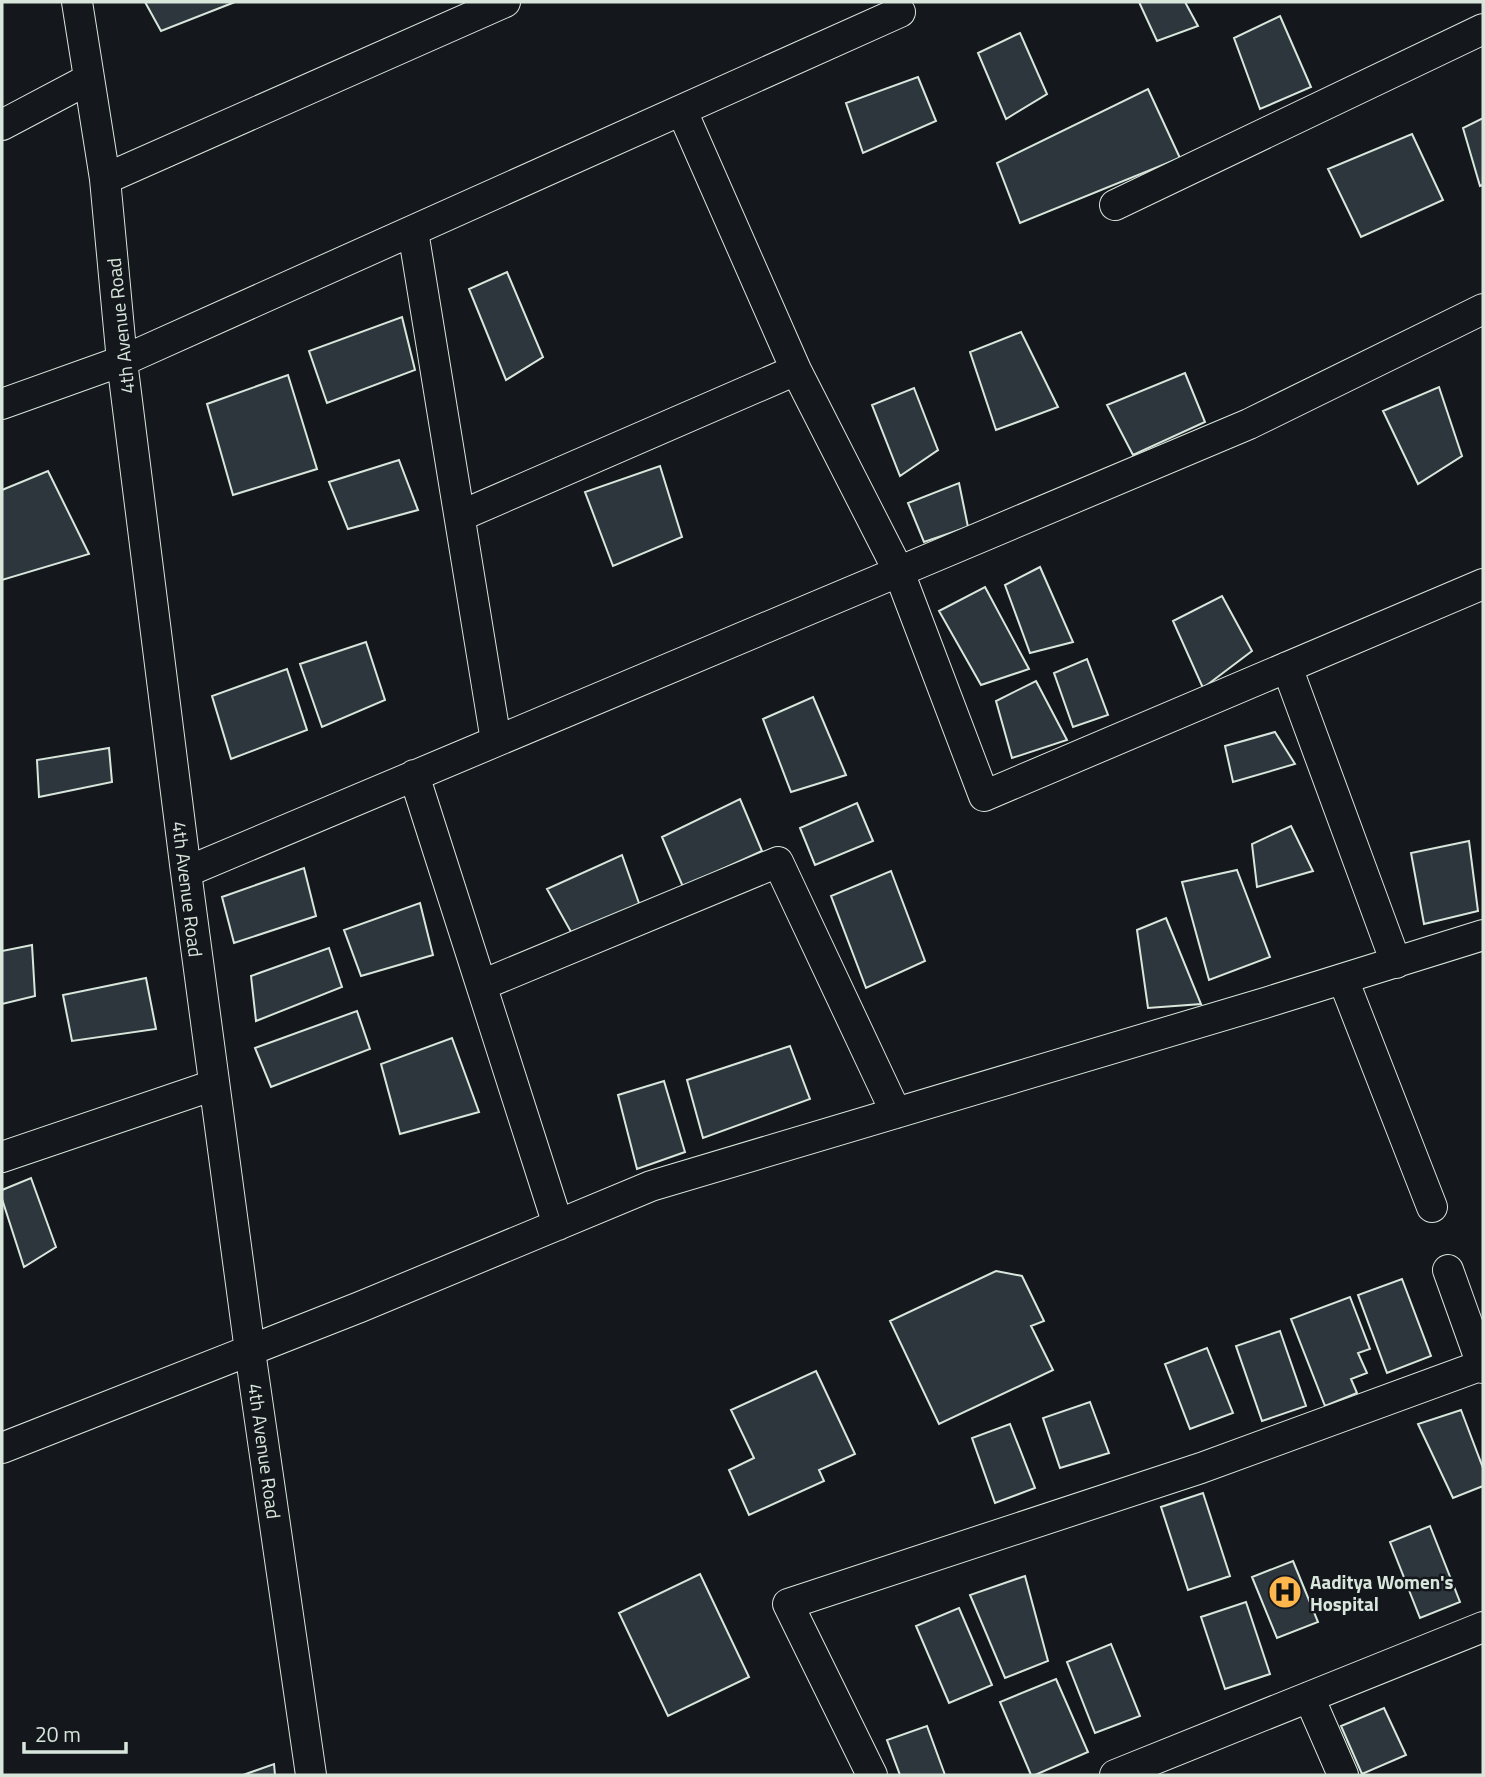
<svg xmlns="http://www.w3.org/2000/svg" width="1485" height="1777" viewBox="0 0 1485 1777" font-family="'Titillium Web',sans-serif">
<style>
.building{fill:#2c363c;stroke:#d8e6dc;stroke-width:2}
.lines{fill:none;stroke-linecap:round;stroke-linejoin:round}
.minor-casing{stroke:#d8e6dc;stroke-width:32}
.minor{stroke:#14181c;stroke-width:30}
.labels{text-anchor:middle;dominant-baseline:central;stroke-width:5;stroke-linejoin:round;paint-order:stroke}
.street-label{font-size:19px;fill:#d8e6dc;stroke:#14181c}
.poi-label{font-size:19px;font-weight:bold;fill:#d8e6dc;stroke:#14181c;text-anchor:start}
</style>
<rect width="100%" height="100%" fill="#14181c"/>
<!-- building -->
<path class="building" d="M145,2H235L161,31Z
M1139,2H1185L1198,26L1157,41Z
M1280,16L1311,87L1260,109L1234,38Z
M1020,33L1047,94L1006,119L978,53Z
M918,77L936,121L863,153L846,103Z
M1148,89L1180,158L1020,223L997,163Z
M1483,118V185L1480,186L1463,128Z
M1412,134L1443,200L1361,237L1328,169Z
M507,272L543,357L506,380L469,289Z
M402,317L415,370L327,403L309,351Z
M1021,332L1058,407L996,430L970,352Z
M1185,373L1205,422L1133,455L1107,405Z
M288,375L317,469L233,495L207,404Z
M1439,387L1462,456L1418,484L1383,411Z
M914,388L938,450L900,476L872,405Z
M399,460L418,510L348,529L329,482Z
M660,466L682,537L613,566L585,492Z
M48,471L89,554L2,580V490Z
M959,483L968,527L924,542L908,503Z
M1040,567L1073,642L1030,653L1005,585Z
M985,587L1029,669L981,685L939,611Z
M1222,596L1252,651L1203,688L1173,621Z
M366,642L385,700L322,727L300,664Z
M1087,659L1108,715L1073,727L1054,673Z
M287,669L307,730L231,759L212,696Z
M1036,681L1067,740L1012,758L996,701Z
M813,697L846,775L791,792L763,719Z
M1275,732L1295,764L1233,782L1225,746Z
M109,748L112,782L39,797L37,760Z
M740,799L762,851L683,887L662,837Z
M857,803L873,841L815,865L800,828Z
M1291,826L1313,871L1257,887L1252,844Z
M1469,841L1478,911L1424,924L1411,853Z
M622,855L640,906L575,939L547,889Z
M304,868L316,916L234,943L222,897Z
M1237,870L1270,957L1209,980L1182,882Z
M891,871L925,961L866,988L831,896Z
M420,903L433,955L361,976L344,930Z
M1166,918L1201,1004L1148,1008L1137,930Z
M32,945L35,996L2,1004V951Z
M329,948L342,987L256,1021L251,976Z
M146,978L156,1029L72,1041L63,995Z
M357,1011L370,1049L271,1087L255,1048Z
M452,1038L479,1112L400,1134L381,1064Z
M790,1046L810,1099L703,1138L687,1080Z
M664,1081L685,1152L637,1169L618,1095Z
M31,1178L56,1247L24,1267L2,1199V1190Z
M996,1271L1022,1276L1044,1321L1031,1326L1053,1370L939,1424L890,1321Z
M1402,1279L1431,1356L1387,1373L1358,1295Z
M1350,1297L1370,1349L1358,1353L1367,1373L1351,1379L1357,1393L1325,1406L1291,1319Z
M1280,1331L1306,1406L1262,1421L1236,1346Z
M1207,1348L1233,1413L1190,1429L1165,1364Z
M816,1371L855,1454L819,1470L824,1481L749,1515L729,1470L754,1458L731,1410Z
M1090,1402L1109,1453L1060,1468L1043,1418Z
M1461,1410L1483,1468V1486L1453,1498L1418,1424Z
M1010,1424L1035,1488L995,1503L972,1438Z
M1203,1493L1230,1576L1188,1590L1161,1507Z
M1430,1526L1460,1602L1420,1618L1390,1542Z
M1293,1561L1318,1622L1277,1638L1252,1577Z
M700,1574L749,1677L668,1716L619,1613Z
M1025,1576L1048,1661L1005,1678L970,1595Z
M1246,1602L1270,1674L1225,1689L1201,1617Z
M959,1608L992,1685L949,1703L916,1626Z
M1111,1644L1140,1716L1095,1733L1067,1662Z
M1056,1679L1088,1752L1035,1775H1031L1000,1702Z
M1384,1708L1406,1755L1362,1774L1341,1726Z
M927,1726L945,1775H900L887,1740Z
M274,1764L275,1775H243Z"/>
<g class="lines">
<defs>
<path id="minor" d="M77,2L105,179L122,361L186,872L250,1351L311,1775
M682,111L796,370L899,572L984,796L1483,584
M2,125L89,79
M105,179L505,2
M1115,205L1483,29
M413,231L496,741
M2,404L122,361L900,12
M460,516L796,370
M1287,667L1396,963
M414,775L558,1225
M186,872L1249,424L1483,309
M1343,979L1432,1207
M482,985L778,862L896,1113
M2,1157L214,1085
M1448,1270L1482,1365
M2,1448L360,1307L651,1186L1268,1002L1483,935
M1309,1697L1343,1775
M872,1775L788,1604L1201,1468L1482,1365L1483,1368
M1115,1775L1483,1627"/>
</defs>
<!-- minor casing -->
<use href="#minor" class="minor-casing"/>
<!-- minor -->
<use href="#minor" class="minor"/>
</g>
<!-- icons -->
<defs>
<symbol id="hospital-disc" viewBox="-11 -11 22 22"><circle r="9.5" fill="#ffb74d" stroke="#14181c"/><path d="M-5-5h3v3.5h4V-5h3V5h-3V1.5h-4V5h-3Z" fill="#111"/></symbol>
</defs>
<g fill-rule="evenodd">
<use href="#hospital-disc" x="1266" y="1573" width="38" height="38"/>
</g>
<g class="labels">
<!-- street labels -->
<g class="street-label">
<text transform="translate(120 326) rotate(-96)">4th Avenue Road</text>
<text transform="translate(188 889) rotate(83)">4th Avenue Road</text>
<text transform="translate(265 1451) rotate(82)">4th Avenue Road</text>
</g>
<!-- poi labels -->
<g class="poi-label">
<text x="1310" y="1581">Aaditya Women's<tspan x="1310" dy="22">Hospital</tspan></text>
</g>
</g>
<!-- border -->
<rect width="1485" height="1777" fill="none" stroke="#d8e6dc" stroke-width="7"/>
<!-- scale -->
<path d="M24 1742v10h102v-10" fill="none" stroke="#d8e6dc" stroke-width="3.5"/>
<text x="35" y="1742" font-size="21" fill="#d8e6dc" stroke="#14181c" stroke-width="5" paint-order="stroke">20 m</text>
</svg>
